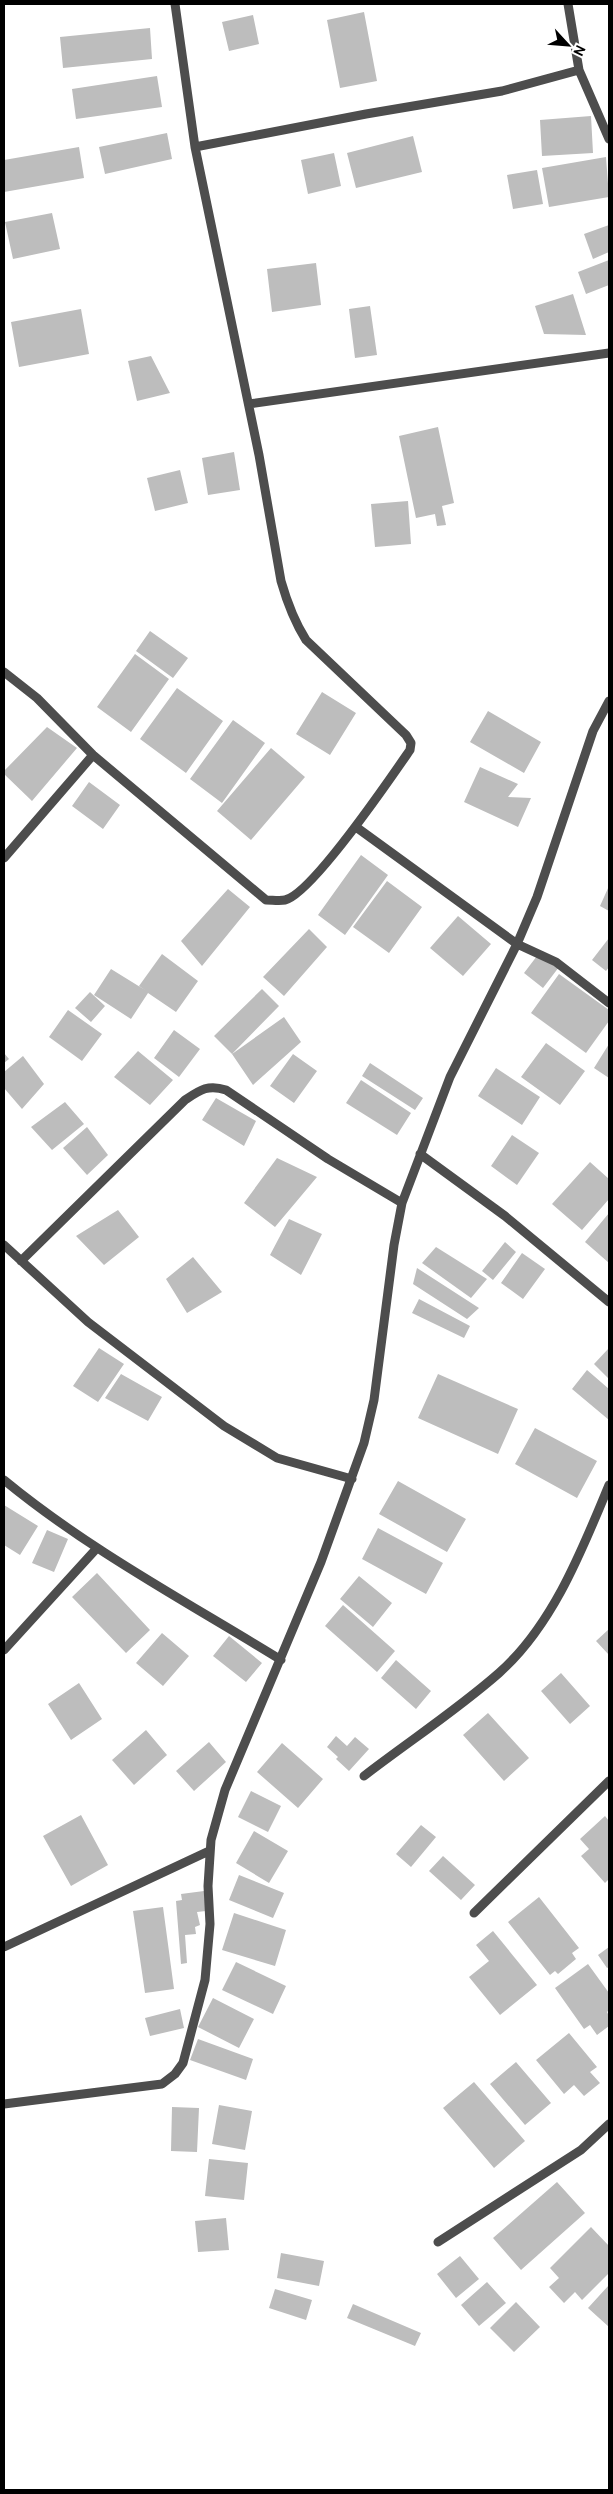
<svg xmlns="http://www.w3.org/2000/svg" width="613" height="2494" viewBox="0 0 613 2494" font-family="Cabin,sans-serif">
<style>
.building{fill:#bdbdbd}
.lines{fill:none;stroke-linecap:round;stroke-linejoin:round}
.minor{stroke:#4d4d4d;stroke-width:9}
</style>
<rect width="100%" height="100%" fill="#fff"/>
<!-- building -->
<path class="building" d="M364,12L377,81L340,88L327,20Z
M253,15L259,44L229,51L222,22Z
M150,28L152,59L63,68L60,37Z
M157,76L162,107L76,119L72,89Z
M591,116L593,153L542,156L540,120Z
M167,133L172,159L105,174L99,147Z
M413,136L422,172L356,188L347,153Z
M79,147L84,178L4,192V160Z
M334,153L341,186L308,194L301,160Z
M606,157L609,197L549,207L542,168Z
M537,170L543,204L513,209L507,175Z
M52,213L60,249L13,259L5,222Z
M609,225V252L593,259L584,234Z
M609,260V285L586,294L578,272Z
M316,263L321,305L272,312L267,269Z
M573,294L586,335L544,334L535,306Z
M370,306L377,355L355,358L349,309Z
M81,309L89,354L19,367L11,322Z
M151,356L170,393L137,401L128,361Z
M438,427L454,503L442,506L446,525L437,526L435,514L416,518L399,436Z
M234,452L240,490L208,495L202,458Z
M180,470L188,503L155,511L147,478Z
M408,501L411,544L375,547L371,504Z
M150,631L188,658L173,678L136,651Z
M135,654L169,679L131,732L97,707Z
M177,688L223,721L186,773L140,739Z
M322,692L356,713L330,755L296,734Z
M488,711L541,742L524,773L470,742Z
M233,720L265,743L222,803L190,779Z
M47,727L77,748L32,801L4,774V771Z
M271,748L305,777L251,840L217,811Z
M480,767L518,784L508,797L531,798L518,827L464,802Z
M89,782L120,805L103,829L72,806Z
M361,855L388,875L345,935L318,915Z
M387,881L422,907L389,953L353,927Z
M609,886V911L600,906Z
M228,889L250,907L202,966L181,941Z
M458,916L491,944L463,976L430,948Z
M309,929L327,947L284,996L263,977Z
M609,938V967L606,971L592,960Z
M540,952L559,967L543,988L524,973Z
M162,954L198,981L176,1012L148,993L131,1019L94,995L111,969L145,990L139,986Z
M559,974L609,1010V1021L586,1053L531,1013Z
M262,989L279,1006L232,1054L284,1017L301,1042L253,1085L232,1054L214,1036Z
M90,992L105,1006L91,1022L75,1008Z
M68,1010L102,1034L82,1061L49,1037Z
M174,1030L200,1049L179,1077L154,1058Z
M546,1043L585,1071L560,1105L521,1077Z
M609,1044V1078L594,1068Z
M138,1051L173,1080L150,1105L114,1077Z
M4,1053L9,1059L4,1063Z
M293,1054L317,1071L294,1103L270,1086Z
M23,1056L44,1084L22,1109L4,1088V1072Z
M370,1063L423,1098L415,1110L362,1076Z
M496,1068L540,1097L522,1125L478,1096Z
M361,1080L411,1113L397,1135L346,1103Z
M216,1098L256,1121L244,1146L202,1120Z
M65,1102L84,1124L52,1150L31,1127Z
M87,1127L108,1155L87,1175L63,1148Z
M512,1135L539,1153L517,1185L491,1166Z
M277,1158L317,1177L275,1227L244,1203Z
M590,1162L609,1179V1199L582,1230L552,1204Z
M118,1210L139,1237L104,1265L76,1236Z
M609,1213V1263L585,1242Z
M289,1219L322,1234L301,1275L270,1255Z
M505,1242L516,1252L493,1280L482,1271Z
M436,1247L487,1279L471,1298L422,1263Z
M522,1253L545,1269L523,1299L501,1283Z
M193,1257L222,1292L187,1313L166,1279Z
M417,1268L479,1308L467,1319L413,1284Z
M419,1299L470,1326L464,1338L412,1313Z
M99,1348L124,1364L98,1402L73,1386Z
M609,1348V1379L594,1364Z
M587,1370L609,1389V1420L572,1389Z
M121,1374L162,1397L148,1421L105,1398Z
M438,1374L518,1409L498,1454L418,1418Z
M535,1428L597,1461L577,1498L515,1464Z
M398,1481L466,1519L447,1552L379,1514Z
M4,1505L38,1526L20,1555L4,1545Z
M378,1528L443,1563L426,1594L362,1559Z
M47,1530L68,1539L54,1572L32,1563Z
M97,1573L150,1630L126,1653L72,1597Z
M359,1576L392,1603L373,1627L340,1599Z
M343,1605L395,1651L377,1672L325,1626Z
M609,1629V1655L596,1641Z
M162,1633L189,1656L163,1686L136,1663Z
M229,1636L262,1663L246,1682L213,1656Z
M396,1660L431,1691L416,1709L381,1678Z
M561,1673L590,1706L570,1724L541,1691Z
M79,1683L102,1719L71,1740L48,1704Z
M488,1713L529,1758L504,1781L463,1735Z
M146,1730L167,1755L134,1785L112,1760Z
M336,1736L347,1746L355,1737L369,1749L349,1771L336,1759L338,1757L327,1747Z
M209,1742L226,1762L194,1791L176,1771Z
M282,1743L323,1779L298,1808L257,1772Z
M251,1791L281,1806L268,1832L238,1817Z
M81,1815L108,1865L71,1886L43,1836Z
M605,1816L609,1821V1879L605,1883L581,1856L589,1849L580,1839Z
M421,1825L436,1837L411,1867L396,1854Z
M254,1831L288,1851L269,1883L236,1863Z
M443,1856L475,1885L461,1900L429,1871Z
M239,1875L284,1893L273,1918L229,1900Z
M204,1891L206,1911L197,1912L200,1925L195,1927L196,1934L185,1935L187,1963L181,1964L176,1901L182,1900L181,1894Z
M539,1897L579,1948L572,1953L576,1959L558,1974L555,1971L550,1975L508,1922Z
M163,1907L174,1989L145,1993L133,1911Z
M234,1913L286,1930L275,1966L222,1950Z
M493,1931L537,1985L500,2015L469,1977L489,1961L476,1945Z
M609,1947V1967L607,1968L598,1955Z
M236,1962L286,1986L273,2014L222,1990Z
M588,1964L609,1993V2010L607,2012L609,2016V2026L597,2035L590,2025L584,2029L555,1988Z
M213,1998L254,2019L239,2048L198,2027Z
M180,2009L184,2028L150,2036L145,2018Z
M569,2033L597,2067L590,2072L600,2083L584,2096L574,2085L564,2094L536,2060Z
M198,2039L253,2059L246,2080L190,2060Z
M516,2062L551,2103L525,2125L490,2084Z
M474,2082L525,2141L494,2168L443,2108Z
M219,2105L252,2111L245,2150L212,2144Z
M172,2107L199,2108L197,2152L171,2151Z
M209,2159L248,2163L244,2200L205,2196Z
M557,2182L585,2213L521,2270L493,2238Z
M226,2218L229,2250L198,2252L195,2221Z
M591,2227L609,2246V2273L582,2300L575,2292L564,2303L549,2287L559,2278L550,2268Z
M281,2253L324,2261L319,2286L277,2278Z
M460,2256L479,2279L456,2298L437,2274Z
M487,2282L506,2303L479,2326L461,2305Z
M609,2285V2327L588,2308Z
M275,2289L312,2300L306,2320L269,2308Z
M516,2302L540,2327L514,2352L490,2328Z
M353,2304L421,2333L415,2346L347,2318Z"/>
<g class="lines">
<!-- minor -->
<path class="minor" d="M568,4L579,70L609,139
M195,147L366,114L502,91L579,70
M249,404L609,353
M4,672L37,698L93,755L266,900C272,900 280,901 285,900C312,894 392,776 410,750L411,743L406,735L306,640C294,621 287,602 281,581L259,455L195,147L175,4
M356,827L517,944L556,962L609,1003
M4,858L93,755
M420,1154L505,1216L609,1302
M4,1245L88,1322L224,1426L277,1458L352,1479
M21,1261L185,1100C200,1090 208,1084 226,1090L328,1159L402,1203
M4,1480C89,1550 187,1602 281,1660
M4,1650L97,1548
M364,1776C408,1742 457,1710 499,1673C553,1625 582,1550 609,1485
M474,1913L609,1781
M4,1947L209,1851
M4,2104L162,2084L175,2074L183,2063L205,1980L210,1924L208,1886L211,1840L225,1790L321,1562L364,1443L374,1400L394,1245L402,1203L450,1077L517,944L537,897L593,731L609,701
M438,2242L581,2150L609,2124"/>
</g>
<!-- border -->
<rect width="613" height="2494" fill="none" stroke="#000000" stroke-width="10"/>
<!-- north arrow -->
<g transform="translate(568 45) rotate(116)" stroke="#ffffff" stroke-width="4" paint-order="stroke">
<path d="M0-4L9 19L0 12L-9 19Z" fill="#000000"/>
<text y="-8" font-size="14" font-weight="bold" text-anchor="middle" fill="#000000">N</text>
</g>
</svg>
